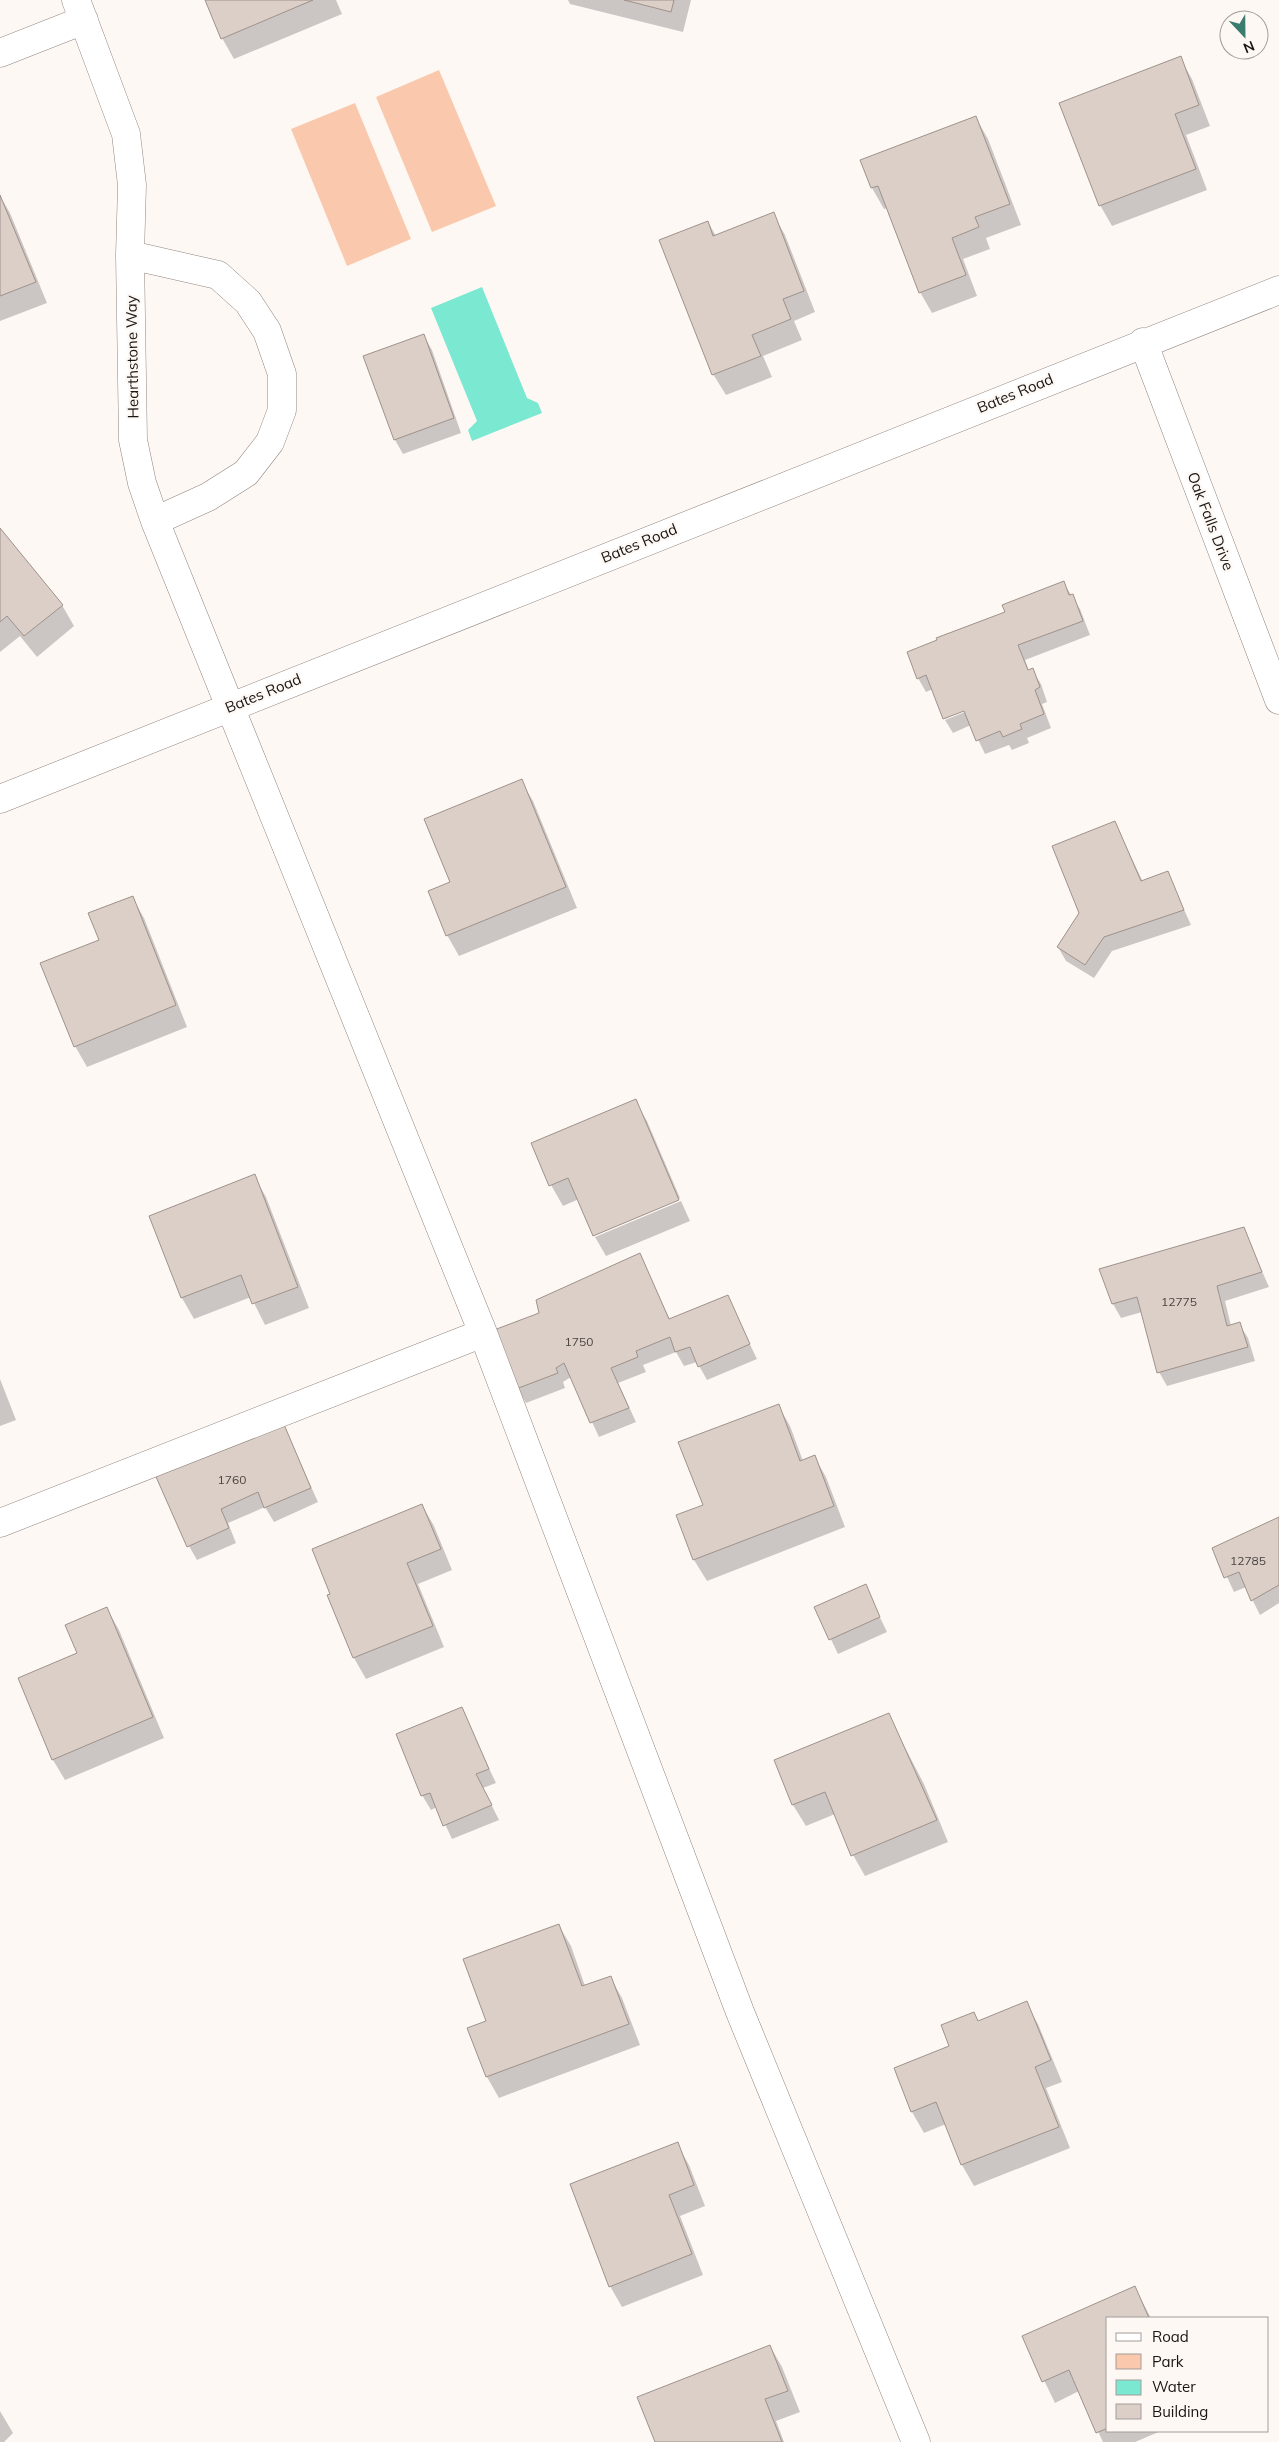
<svg xmlns="http://www.w3.org/2000/svg" width="1279" height="2442" viewBox="0 0 1279 2442" font-family="Mulish,sans-serif">
<style>
.green{fill:#fac9ad}
.water{fill:#7be8d1}
.shadow{fill:#0003}
.building{fill:#dccfc8;stroke:#9e928b}
.lines{fill:none;stroke-linecap:round;stroke-linejoin:round}
.minor-casing{stroke:#928680;stroke-width:29}
.minor{stroke:#fff;stroke-width:28}
.labels{text-anchor:middle;dominant-baseline:central;stroke-width:4.5;stroke-linejoin:round;paint-order:stroke}
.number-label{font-size:12px;fill:#4a4440}
.street-label{font-size:15px;fill:#191512;stroke:#fef8f5}
</style>
<rect width="100%" height="100%" fill="#fef8f5"/>
<!-- green -->
<path class="green" d="M439,70L496,206L432,232L376,97Z
M355,103L411,239L347,266L291,129Z"/>
<!-- water -->
<path class="water" d="M482,287L527,398L538,403L542,413L472,441L468,430L477,421L431,308Z"/>
<!-- shadow -->
<path class="shadow" d="M206,0H336L342,14L234,59L222,38Z
M568,0H691L683,32L570,4Z
M1180,58L1192,79L1210,126L1186,135L1207,190L1112,226L1100,205Z
M976,118L988,139L1021,225L986,238L990,249L963,259L977,296L932,313L920,292L888,208L884,209L872,188L861,161Z
M0,196L10,213L47,303L0,321Z
M773,214L785,235L815,312L794,321L802,340L763,356L772,377L726,395L713,374L708,222L716,236Z
M424,336L432,350L461,433L403,454L395,440L365,356Z
M0,530L62,605L74,626L37,657L20,636L0,652Z
M1063,582L1080,609L1090,635L1025,660L1029,671L1032,670L1041,684L1047,702L1042,704L1051,728L1027,738L1029,743L1012,750L1009,745L985,754L971,725L953,733L945,720L970,710L969,707L945,719L933,689L926,692L918,678L1006,613Z
M521,781L533,801L577,908L459,956L447,935L451,883Z
M1115,823L1143,882L1167,872L1191,925L1112,951L1094,978L1066,961L1058,947L1080,913Z
M132,897L144,918L187,1027L87,1067L75,1046L101,941Z
M635,1101L647,1121L680,1198L595,1234V1236L579,1199L563,1206L551,1185Z
M254,1176L266,1197L309,1308L265,1325L251,1297L194,1319L182,1298L150,1216Z
M681,1201L690,1221L606,1256L595,1237Z
M1243,1228L1269,1287L1225,1301L1231,1326L1239,1324L1248,1338L1255,1361L1167,1386L1159,1372L1142,1312L1121,1318L1113,1304L1101,1270Z
M640,1255L670,1320L727,1297L757,1359L707,1380L697,1362L684,1366L676,1352L643,1365L646,1372L618,1383L636,1422L599,1437L571,1377L563,1382L565,1388L526,1403L518,1389L541,1314Z
M0,1379L16,1420L0,1426Z
M778,1405L790,1426L803,1461L814,1456L826,1477L845,1527L707,1581L694,1560L677,1516L704,1506Z
M279,1416L318,1502L274,1522L265,1507L228,1523L236,1543L197,1560L189,1546Z
M422,1505L434,1526L452,1570L418,1584L444,1647L366,1679L354,1658L329,1596Z
M1279,1518V1603L1260,1615L1246,1587L1234,1592L1214,1549Z
M865,1586L887,1632L838,1654L816,1608Z
M107,1609L119,1630L164,1738L65,1780L53,1760Z
M461,1709L496,1783L483,1788L499,1820L452,1839L437,1807L431,1810L422,1795Z
M888,1715L924,1784L948,1842L865,1876L853,1855L835,1814L806,1826L793,1805L776,1761Z
M559,1926L571,1946L585,1986L610,1977L622,1998L640,2045L499,2098L487,2077L469,2028L487,2022Z
M1026,2003L1038,2024L1062,2082L1046,2088L1070,2148L974,2186L962,2165L946,2124L924,2133L912,2112L895,2069L950,2047L974,2013L979,2022Z
M677,2144L689,2165L705,2206L680,2216L703,2275L622,2307L610,2286Z
M1135,2288L1151,2318H1108V2431H1161L1135,2442H1103L1079,2391L1055,2403L1023,2337Z
M770,2346L782,2367L800,2412L776,2421L784,2442H656Z
M0,2411L13,2433L4,2442H0Z"/>
<!-- building -->
<path class="building" d="M205,0H313L221,39Z
M624,0H674L671,12Z
M1181,56L1199,105L1175,114L1196,169L1099,206L1059,103Z
M976,116L1010,204L975,217L979,227L952,238L966,275L919,293L878,186L871,188L860,160Z
M0,195L36,282L0,296Z
M774,212L804,291L783,299L791,319L752,335L761,356L712,375L659,240L708,221L713,236Z
M424,334L454,418L394,440L363,356Z
M0,528L63,605L24,636L7,616L0,622Z
M1064,581L1069,595L1073,594L1083,621L1018,645L1028,670L1033,668L1040,687L1035,690L1044,714L1020,724L1022,729L1003,737L1000,731L976,741L964,711L943,719L926,675L917,679L907,652L937,640L936,638L1005,612L1002,605Z
M522,779L566,887L446,936L428,891L450,882L424,819Z
M1115,821L1141,881L1168,871L1184,910L1104,937L1085,965L1057,947L1079,913L1052,846Z
M133,896L176,1005L74,1047L40,963L99,940L88,913Z
M636,1099L679,1200L593,1236L568,1178L549,1186L531,1143Z
M255,1174L298,1287L252,1304L241,1275L181,1298L149,1216Z
M1244,1227L1262,1272L1217,1286L1227,1326L1240,1322L1248,1347L1157,1373L1137,1297L1112,1304L1099,1269Z
M640,1253L669,1319L728,1295L750,1344L698,1367L690,1347L675,1352L670,1337L636,1351L638,1357L611,1368L629,1408L590,1423L564,1363L556,1368L558,1373L516,1389L494,1330L539,1313L536,1300Z
M779,1404L800,1461L815,1455L834,1506L693,1560L676,1515L703,1505L678,1442Z
M280,1415L311,1488L264,1508L258,1492L221,1509L229,1528L187,1547L153,1470Z
M422,1504L441,1549L407,1563L433,1626L353,1658L327,1595L330,1594L312,1549Z
M1279,1517V1585L1251,1601L1239,1572L1224,1578L1212,1548Z
M866,1584L880,1617L829,1640L814,1607Z
M107,1607L153,1717L52,1760L18,1678L77,1653L65,1625Z
M462,1707L489,1769L476,1774L492,1805L443,1826L430,1793L421,1796L396,1734Z
M889,1713L937,1820L851,1856L825,1792L792,1805L774,1760Z
M559,1924L582,1986L611,1976L629,2024L486,2077L467,2028L486,2021L463,1959Z
M1027,2001L1051,2060L1035,2067L1059,2127L961,2165L936,2102L911,2112L894,2068L949,2046L941,2025L974,2012L978,2021Z
M678,2142L694,2185L669,2195L692,2254L609,2287L570,2184Z
M1135,2286L1149,2318H1108V2428L1096,2433L1069,2370L1042,2382L1022,2336Z
M770,2345L788,2391L765,2399L782,2442H655L637,2397Z"/>
<g class="lines">
<defs>
<path id="minor" d="M76,0L126,134L132,185L130,255L133,440L142,483L155,521L483,1333L740,2012L916,2442
M0,53L84,20
M130,255L218,275L248,302L267,331L282,374V410L270,442L246,473L208,497L155,521
M1143,342L1279,700
M0,799L1279,290
M0,1523L483,1333"/>
</defs>
<!-- minor casing -->
<use href="#minor" class="minor-casing"/>
<!-- minor -->
<use href="#minor" class="minor"/>
</g>
<g class="labels">
<!-- number labels -->
<g class="number-label">
<text x="1179" y="1301">12775</text>
<text x="579" y="1341">1750</text>
<text x="232" y="1479">1760</text>
<text x="1248" y="1560">12785</text>
</g>
<!-- street labels -->
<g class="street-label">
<text transform="translate(132 357) rotate(-91)">Hearthstone Way</text>
<text transform="translate(1015 393) rotate(-22)">Bates Road</text>
<text transform="translate(1211 521) rotate(69)">Oak Falls Drive</text>
<text transform="translate(639 543) rotate(-22)">Bates Road</text>
<text transform="translate(263 693) rotate(-22)">Bates Road</text>
</g>
</g>
<!-- legend -->
<rect x="1106" y="2317" width="162" height="115" fill="#fef8f5" stroke="#a29d9a"/>
<rect x="1116" y="2333" width="25" height="8" fill="#ffffff" stroke="#a29d9a"/>
<text x="1152" y="2342" font-size="15" fill="#191512">Road</text>
<rect x="1116" y="2354" width="25" height="15" fill="#fac9ad" stroke="#a29d9a"/>
<text x="1152" y="2367" font-size="15" fill="#191512">Park</text>
<rect x="1116" y="2380" width="25" height="15" fill="#7be8d1" stroke="#a29d9a"/>
<text x="1152" y="2392" font-size="15" fill="#191512">Water</text>
<rect x="1116" y="2404" width="25" height="15" fill="#dccfc8" stroke="#a29d9a"/>
<text x="1152" y="2417" font-size="15" fill="#191512">Building</text>
<!-- north arrow -->
<g transform="translate(1244 35) rotate(158)"><circle r="24" fill="#fef8f5" stroke="#a29d9a"/>
<path d="M0-4L9 19L0 12L-9 19Z" fill="#3a7c6e"/>
<text y="-8" font-size="14" font-weight="bold" text-anchor="middle" fill="#191512">N</text>
</g>
</svg>
